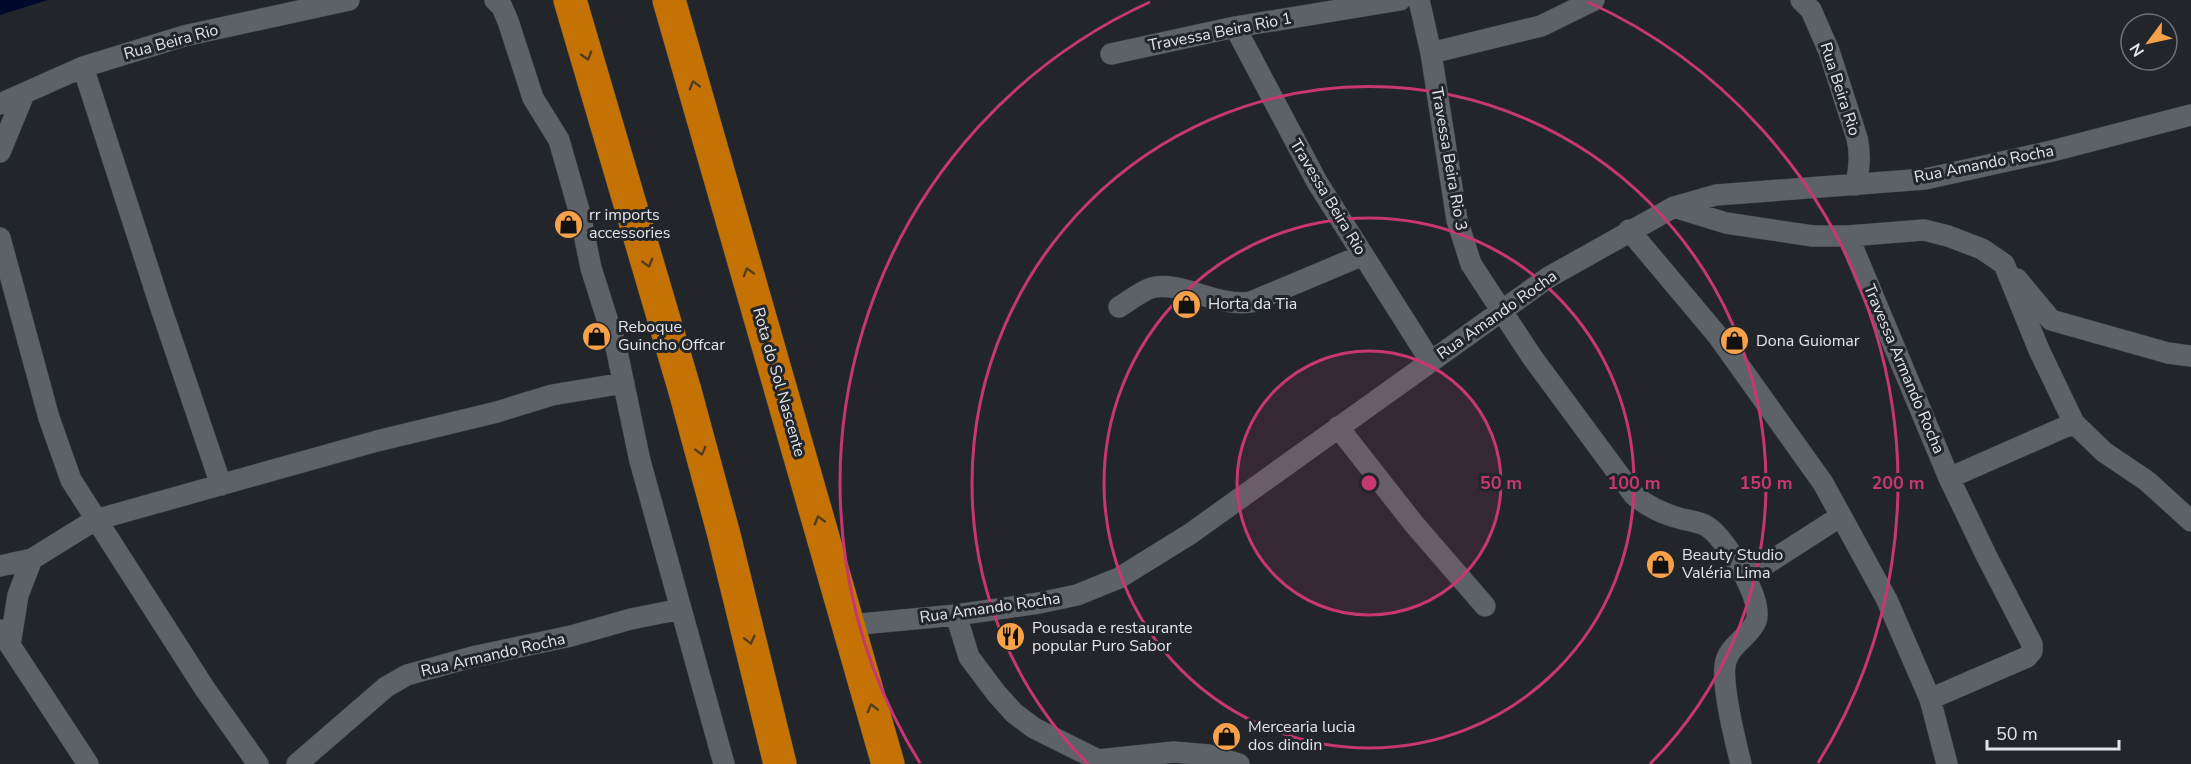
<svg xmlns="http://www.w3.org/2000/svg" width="2191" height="764" viewBox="0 0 2191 764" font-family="'Nunito Sans',sans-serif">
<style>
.water{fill:#00092c}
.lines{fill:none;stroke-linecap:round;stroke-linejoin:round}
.street-casing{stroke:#3f4247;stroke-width:22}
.highway-casing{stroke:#3f4247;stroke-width:34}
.street{stroke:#5d6268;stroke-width:21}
.highway{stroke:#c47204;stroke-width:33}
.oneway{stroke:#533d1f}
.ring{fill:none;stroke:#c73770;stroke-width:3}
.labels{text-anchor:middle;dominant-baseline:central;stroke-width:6;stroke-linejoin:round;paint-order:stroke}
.street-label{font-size:16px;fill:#e3e5e9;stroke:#22262b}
.poi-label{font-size:16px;fill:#e3e5e9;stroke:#22262b;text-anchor:start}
.centre{fill:#c73770;stroke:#22262b;stroke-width:3}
.ring-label{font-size:18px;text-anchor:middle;font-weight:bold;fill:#c73770;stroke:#22262b;stroke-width:6;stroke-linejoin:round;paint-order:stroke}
</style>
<rect width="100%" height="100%" fill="#22262b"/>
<!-- water -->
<path class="water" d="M0,0H48L0,15Z"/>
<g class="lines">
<defs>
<path id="street" d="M495,0L502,7L508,21L533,98L559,140L580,214L591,268L616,347L640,461L724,764
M1419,0L1431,53L1457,220L1471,264L1532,357L1634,495C1649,508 1664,514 1682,519C1691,521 1701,522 1708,527C1726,539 1764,600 1756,621C1749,638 1728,645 1725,665C1722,688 1735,740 1741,764
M1801,0L1811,10L1829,51L1857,138C1861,155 1859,168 1856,185
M1235,27L1317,182L1431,362
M1431,53L1541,26L1594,0
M1111,54L1235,27L1400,0
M83,67L159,302L221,485
M0,104L83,67L184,36L349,0
M0,152L24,94
M1674,207L1726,223L1813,236H1848L1924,230L1948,236L1982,249L2004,264L2039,350L2074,423L2104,452L2147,481L2191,521
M1629,230L1718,336L1823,483L1887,600L1930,699L1947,764
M1848,236L1949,478L1987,557L2032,644V651L2027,657L1930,699
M0,238L49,418L71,480L205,689L258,764
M2017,279L2051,320L2168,353L2191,356
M1119,307C1129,301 1140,292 1151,288C1180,280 1218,308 1251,302L1363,255
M1338,427L1414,524L1485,606
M1949,478L2074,423
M0,566L32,559L95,520L377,441L497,412L552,395L624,383
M1746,577L1841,516
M956,615L969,657L996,693L1014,713L1034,728L1098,760L1174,752L1209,755L1239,764
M850,625L956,615L1039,603L1077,595L1119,578L1190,534L1549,277L1674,207L1716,195L1925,179L2052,151L2191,115
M0,630L88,764
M10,645L18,595L32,559
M297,764L386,687L407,675L472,657L571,636L631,619L681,609"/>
<path id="highway" d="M570,0L685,391L724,535L780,764
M669,0L888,764"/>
</defs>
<!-- street casing -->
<use href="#street" class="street-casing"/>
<!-- highway casing -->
<use href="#highway" class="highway-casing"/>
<!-- street -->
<use href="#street" class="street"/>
<!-- highway -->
<use href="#highway" class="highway"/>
</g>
<!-- one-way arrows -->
<defs><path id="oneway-chevron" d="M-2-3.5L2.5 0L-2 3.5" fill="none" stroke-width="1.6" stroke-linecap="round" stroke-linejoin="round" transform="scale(1.5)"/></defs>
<g class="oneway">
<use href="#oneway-chevron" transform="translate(587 56) rotate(73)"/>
<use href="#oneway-chevron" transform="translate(694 85) rotate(-106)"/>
<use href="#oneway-chevron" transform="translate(648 263) rotate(74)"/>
<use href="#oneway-chevron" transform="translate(748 272) rotate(-106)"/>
<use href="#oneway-chevron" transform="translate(701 451) rotate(75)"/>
<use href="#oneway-chevron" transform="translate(819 520) rotate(-106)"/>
<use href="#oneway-chevron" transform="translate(750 640) rotate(76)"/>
<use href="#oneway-chevron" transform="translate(872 708) rotate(-105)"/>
</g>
<!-- distance rings -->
<circle cx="1369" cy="483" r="132" fill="#c73770" fill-opacity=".12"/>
<g class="ring">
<circle cx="1369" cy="483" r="132"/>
<circle cx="1369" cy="483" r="265"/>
<path d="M1088 764A397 397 0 1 1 1650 764"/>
<path d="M920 763A529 529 0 0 1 1150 2M1588 2A529 529 0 0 1 1818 763"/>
</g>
<!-- icons -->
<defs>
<symbol id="shop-disc" viewBox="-11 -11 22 22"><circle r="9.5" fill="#f7a14a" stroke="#22262b"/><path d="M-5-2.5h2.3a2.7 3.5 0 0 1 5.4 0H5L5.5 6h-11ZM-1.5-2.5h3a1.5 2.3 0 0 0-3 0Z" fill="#111"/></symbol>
<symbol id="restaurant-disc" viewBox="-11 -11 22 22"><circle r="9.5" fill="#f7a14a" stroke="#22262b"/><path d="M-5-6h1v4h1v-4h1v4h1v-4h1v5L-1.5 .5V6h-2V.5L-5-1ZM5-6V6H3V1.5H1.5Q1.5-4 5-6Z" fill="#111"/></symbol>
</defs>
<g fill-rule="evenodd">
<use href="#shop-disc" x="552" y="208" width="33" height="33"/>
<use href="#shop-disc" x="1170" y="288" width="33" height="33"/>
<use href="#shop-disc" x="580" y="320" width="33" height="33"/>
<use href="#shop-disc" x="1718" y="324" width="33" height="33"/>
<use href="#shop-disc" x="1644" y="548" width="33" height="33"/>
<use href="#restaurant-disc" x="994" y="620" width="33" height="33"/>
<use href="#shop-disc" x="1210" y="720" width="33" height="33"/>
</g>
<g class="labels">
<!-- street labels -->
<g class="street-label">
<text transform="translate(1220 32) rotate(-11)">Travessa Beira Rio 1</text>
<text transform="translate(171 42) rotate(-15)">Rua Beira Rio</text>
<text transform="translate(1840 89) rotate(72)">Rua Beira Rio</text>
<text transform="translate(1449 159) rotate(80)">Travessa Beira Rio 3</text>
<text transform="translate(1984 164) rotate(-11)">Rua Amando Rocha</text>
<text transform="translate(1328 197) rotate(59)">Travessa Beira Rio</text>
<text transform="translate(1497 315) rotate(-35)">Rua Amando Rocha</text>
<text transform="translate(1904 369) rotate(67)">Travessa Armando Rocha</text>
<text transform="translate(779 382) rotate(74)">Rota do Sol Nascente</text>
<text transform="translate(990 608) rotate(-8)">Rua Amando Rocha</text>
<text transform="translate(493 655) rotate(-13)">Rua Armando Rocha</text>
</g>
<!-- poi labels -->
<g class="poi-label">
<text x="589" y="215">rr imports<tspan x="589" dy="18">accessories</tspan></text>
<text x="1208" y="304">Horta da Tia</text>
<text x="618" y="327">Reboque<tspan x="618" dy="18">Guincho Offcar</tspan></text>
<text x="1756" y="341">Dona Guiomar</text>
<text x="1682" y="555">Beauty Studio<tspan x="1682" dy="18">Valéria Lima</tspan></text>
<text x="1032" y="628">Pousada e restaurante<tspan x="1032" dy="18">popular Puro Sabor</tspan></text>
<text x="1248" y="727">Mercearia lucia<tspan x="1248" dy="18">dos dindin</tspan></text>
</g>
</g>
<circle cx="1369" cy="483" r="9" class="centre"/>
<g class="ring-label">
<text x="1501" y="489">50 m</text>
<text x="1634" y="489">100 m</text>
<text x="1766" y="489">150 m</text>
<text x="1898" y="489">200 m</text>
</g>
<!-- north arrow -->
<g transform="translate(2149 42) rotate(237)"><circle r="28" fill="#22262b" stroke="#6f7277" stroke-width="1.5"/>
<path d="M0-4.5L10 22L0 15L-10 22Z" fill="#f7a14a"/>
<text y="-9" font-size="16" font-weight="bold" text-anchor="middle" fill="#e3e5e9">N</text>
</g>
<!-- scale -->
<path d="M1987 740v9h132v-9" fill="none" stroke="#e3e5e9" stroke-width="3"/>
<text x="1996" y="740" font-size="18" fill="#e3e5e9" stroke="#22262b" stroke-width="4.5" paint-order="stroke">50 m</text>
</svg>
